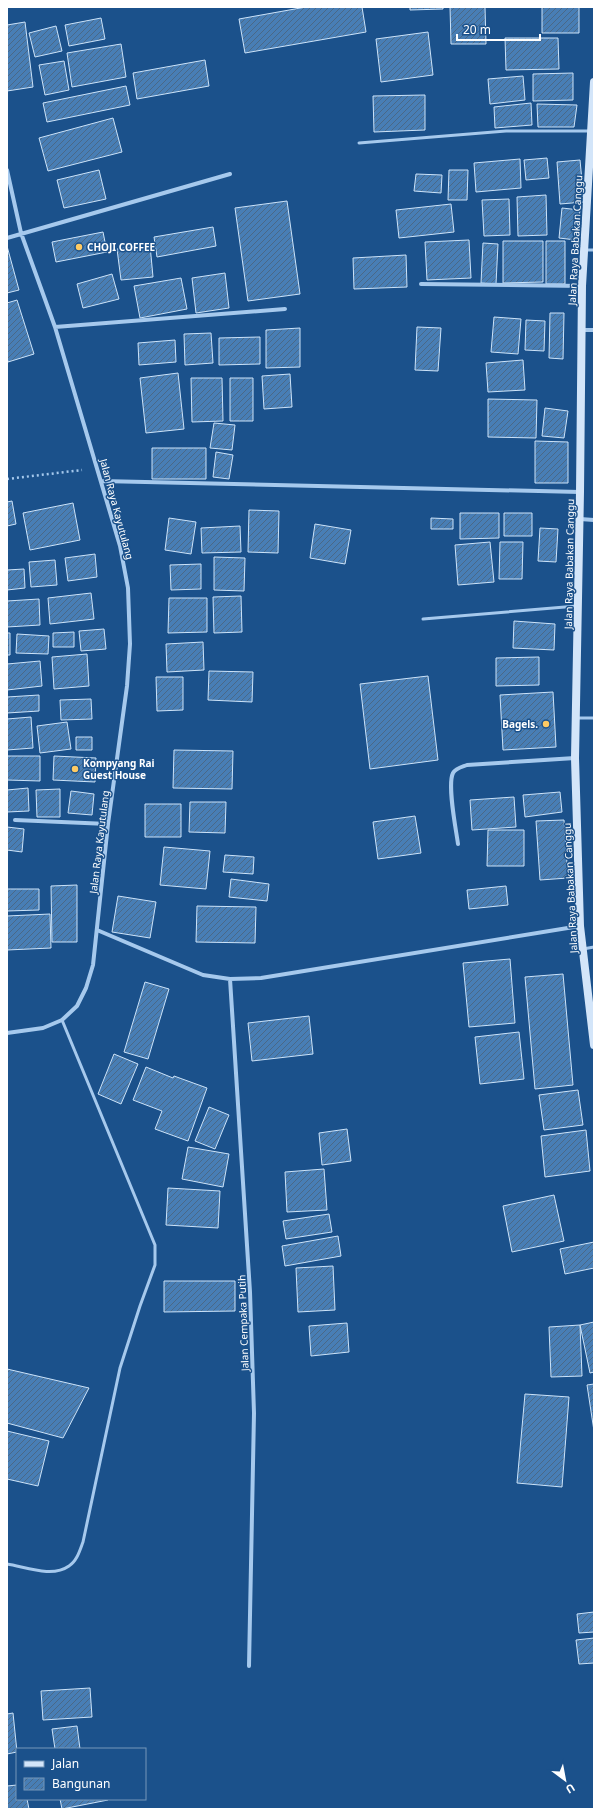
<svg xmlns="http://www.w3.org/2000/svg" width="601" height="1816" viewBox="0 0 601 1816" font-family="'Noto Sans',sans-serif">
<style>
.building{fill:url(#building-hatch);stroke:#cce3f9}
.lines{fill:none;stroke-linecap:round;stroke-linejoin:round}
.path{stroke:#a6c9ed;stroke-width:2.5;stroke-dasharray:2 3;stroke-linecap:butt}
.lane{stroke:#a6c9ed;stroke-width:3}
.street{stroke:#a6c9ed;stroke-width:4}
.secondary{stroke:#d3e5f9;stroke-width:8}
.poi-dot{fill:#feca63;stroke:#1b518b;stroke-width:1.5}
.labels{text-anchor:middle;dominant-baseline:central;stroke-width:3;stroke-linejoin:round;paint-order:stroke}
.street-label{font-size:10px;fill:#fff;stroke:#1b518b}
.poi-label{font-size:10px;font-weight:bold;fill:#fff;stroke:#1b518b;text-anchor:start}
</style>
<defs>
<pattern id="building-hatch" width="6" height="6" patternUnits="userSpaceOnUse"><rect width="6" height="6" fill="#487eb5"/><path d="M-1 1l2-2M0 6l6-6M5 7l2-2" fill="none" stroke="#4a6886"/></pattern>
</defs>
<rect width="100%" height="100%" fill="#1b518b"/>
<!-- building -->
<path class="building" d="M306,7H362L366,32L245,53L239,19Z
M410,7H443V9L410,10Z
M450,7H485L486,44H451Z
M542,7H579V33H542Z
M101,18L105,39L69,46L65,25Z
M25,22L33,87L7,91V25Z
M56,26L62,51L35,57L29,33Z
M428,32L433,75L381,82L376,39Z
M505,38H558L559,69L506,70Z
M121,44L126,77L72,87L67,53Z
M205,60L209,86L137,99L133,73Z
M64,61L69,90L45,95L39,65Z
M573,73V100L533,101V74Z
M523,76L525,100L490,104L488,79Z
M126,86L130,105L47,122L43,103Z
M425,95V130L374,132L373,96Z
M531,103L532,125L495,128L494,107Z
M537,104L577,105L574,127H538Z
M113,118L122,152L48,171L39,138Z
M547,158L549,178L526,180L524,160Z
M520,159L521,188L476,192L474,163Z
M580,160L584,202L560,204L557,162Z
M99,170L106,199L64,208L57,180Z
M449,170H468L467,200H448Z
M416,174L442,175L441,193L414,191Z
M546,195L547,235L518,236L517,197Z
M509,199L510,235L484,236L482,200Z
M287,201L300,294L248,301L235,208Z
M451,204L454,232L399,238L396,210Z
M562,208L580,210L576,240L559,238Z
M213,227L216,246L157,257L154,237Z
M103,232L107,252L56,262L52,242Z
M469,240L471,278L427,280L425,242Z
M503,241H543V282L503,283Z
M546,241H565V284H546Z
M483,243L498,244L496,284L481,283Z
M150,245L153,277L121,280L117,249Z
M7,246L19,290L7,293Z
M406,255L407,287L354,289L353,258Z
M225,273L229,308L196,313L192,278Z
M112,274L119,299L83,308L77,284Z
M181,278L187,309L140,318L134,286Z
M17,300L34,354L8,362L7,357V303Z
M550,313H564L563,359L549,358Z
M494,317L521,319L518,354L491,352Z
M526,320L545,321L544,351L525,350Z
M417,327L441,328L438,371L415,370Z
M300,328V367L266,368V330Z
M211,333L213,363L185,365L184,334Z
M260,337V364L219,365V338Z
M175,340L176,362L139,365L138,343Z
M523,360L525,390L488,392L486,363Z
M178,373L184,429L146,433L140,378Z
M290,374L292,407L264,409L262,376Z
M191,378H222L223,421L192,422Z
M230,378H253V421H230Z
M488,399L537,400L536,438L488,437Z
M545,408L568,411L564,438L542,436Z
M214,423L235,425L232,450L210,448Z
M535,441L568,442V483H535Z
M152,448H206V479H152Z
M216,452L233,455L229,479L213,477Z
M12,501L16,524L7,526V502Z
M73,503L80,540L30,550L23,513Z
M249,510L279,511L278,553L248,552Z
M460,513H499V538L460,539Z
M504,513H532V536H504Z
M169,518L196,522L191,554L165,550Z
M431,518L453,519V529H431Z
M315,524L351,530L345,564L310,558Z
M240,526L241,552L202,553L201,528Z
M540,528L558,529L556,562L538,561Z
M490,542L494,582L458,585L455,545Z
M500,542H523L522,579H499Z
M95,554L97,577L68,581L65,558Z
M214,557L245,558L244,591L214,590Z
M55,560L57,585L31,587L29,562Z
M201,564V589L171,590L170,565Z
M24,569L25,588L7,590V570Z
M91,593L94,619L50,624L48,598Z
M241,596L242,632L214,633L213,597Z
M169,598H207V632L168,633Z
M39,599L40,625L7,627V601Z
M514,621L555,624L554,650L513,648Z
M104,629L106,649L81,651L79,631Z
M74,632V647H53V633Z
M7,633H10V655H7Z
M17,634L49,636L48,654L16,653Z
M203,642L204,670L167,672L166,644Z
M87,654L89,686L54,689L52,657Z
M539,657V685L496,686V658Z
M40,661L42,686L7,690V664Z
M209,671L253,672L252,702L208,700Z
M428,676L438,760L370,769L360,684Z
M156,677H183V710L157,711Z
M553,692L556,747L503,750L500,695Z
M39,695V711L7,713V697Z
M91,699L92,719L61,720L60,700Z
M31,717L33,748L7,750V719Z
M67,722L71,749L40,753L37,726Z
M76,737H92V750H76Z
M174,750L233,751L232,789L173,788Z
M7,756H40V781L7,780Z
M54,756L96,758L95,782L53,780Z
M28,788L29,811L7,812V790Z
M60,789V817H37L36,790Z
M71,791L94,794L92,815L68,813Z
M560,792L562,812L525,817L523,795Z
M514,797L516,827L472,830L470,800Z
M190,802H226L225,833L189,832Z
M145,804H181V837H145Z
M415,816L421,853L378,859L373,822Z
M564,820L568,878L540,880L536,821Z
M7,827L24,829L22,852L7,850Z
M488,830H524V866H487Z
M164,847L210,851L206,889L160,885Z
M225,855L254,857L253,874L223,872Z
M231,879L269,884L267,901L229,897Z
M77,885V942H52L51,886Z
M506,886L508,905L469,909L467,890Z
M7,889H39V910L7,911Z
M118,896L156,902L150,938L112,932Z
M197,906L256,907L255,943L196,942Z
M50,914L51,948L7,950V916Z
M510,959L515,1023L469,1027L463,963Z
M563,974L573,1085L535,1089L525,977Z
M145,982L169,989L148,1059L124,1052Z
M309,1016L313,1054L252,1061L248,1023Z
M519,1032L524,1079L480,1084L475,1037Z
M114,1054L138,1064L121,1104L98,1094Z
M146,1067L173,1078L174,1076L207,1088L188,1141L155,1129L162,1111L133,1100Z
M578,1090L583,1125L544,1130L539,1095Z
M209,1107L229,1115L215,1149L195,1141Z
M347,1129L351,1161L322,1165L319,1133Z
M586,1130L590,1171L545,1177L541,1136Z
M188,1147L229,1154L223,1187L182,1179Z
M324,1169L327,1210L287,1212L285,1172Z
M168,1188L220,1191L218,1228L166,1225Z
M554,1195L564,1241L512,1252L503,1206Z
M329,1214L332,1232L286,1239L283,1221Z
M338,1236L341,1256L285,1266L282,1246Z
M594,1242V1268L565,1274L560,1249Z
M333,1266L335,1310L298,1312L296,1268Z
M164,1281H235V1311L164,1312Z
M594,1322V1372L590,1373L580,1325Z
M347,1323L349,1352L311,1356L309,1326Z
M580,1325L582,1376L551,1377L549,1327Z
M7,1369L89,1388L63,1438L7,1423Z
M594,1384V1431L587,1385Z
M525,1394L569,1397L562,1487L517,1483Z
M7,1431L49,1441L38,1486L7,1479Z
M594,1612V1632L579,1633L577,1614Z
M594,1638V1663L579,1664L576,1640Z
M90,1688L92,1717L43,1720L41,1691Z
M13,1713L17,1752L7,1754V1714Z
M77,1726L80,1749H55L52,1729Z
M17,1785V1799H27L29,1809H7V1786Z
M60,1799H108V1800L62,1809Z"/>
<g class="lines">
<!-- path -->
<path class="path" d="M7,479L82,470"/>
<!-- lane -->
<path class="lane" d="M359,143L506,131H590
M586,250H594
M423,619L577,606
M576,718H594
M583,949L594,947
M7,1564C26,1567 52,1578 69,1566C77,1561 80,1550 83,1542L120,1368L140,1306L155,1265V1245L62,1020"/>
<!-- street -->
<path class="street" d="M7,170L21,233L55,327L120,546L128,588L130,644L127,686L108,824L93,965L86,988L77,1006L62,1020L43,1028L7,1033
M7,238L230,174
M421,284L582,286
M55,327L285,309
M582,330H594
M101,481L580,492
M580,519L594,520
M15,820L108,824
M458,844C456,829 447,785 453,773C456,768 462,767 467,765L575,758
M97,930L203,975L230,979L261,978L580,926
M230,979L250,1292L254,1413L249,1666"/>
<!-- secondary -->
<path class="secondary" d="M594,82L582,286L580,492L575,758L580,926L594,1045"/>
</g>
<!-- markers -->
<g class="poi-dot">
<circle cx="79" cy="247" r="4"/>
<circle cx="546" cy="724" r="4"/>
<circle cx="75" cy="769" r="4"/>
</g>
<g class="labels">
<!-- street labels -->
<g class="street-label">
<text transform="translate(575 240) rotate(-87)">Jalan Raya Babakan Canggu</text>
<text transform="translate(117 509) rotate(75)">Jalan Raya Kayutulang</text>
<text transform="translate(569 564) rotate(-89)">Jalan Raya Babakan Canggu</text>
<text transform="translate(99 842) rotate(-83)">Jalan Raya Kayutulang</text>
<text transform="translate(570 888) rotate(-93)">Jalan Raya Babakan Canggu</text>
<text transform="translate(243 1323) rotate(-92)">Jalan Cempaka Putih</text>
</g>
<!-- poi labels -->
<g class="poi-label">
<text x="87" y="247">CHOJI COFFEE</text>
<text x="538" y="724" text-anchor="end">Bagels.</text>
<text x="83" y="763">Kompyang Rai<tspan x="83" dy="12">Guest House</tspan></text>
</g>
</g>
<!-- border -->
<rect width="601" height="1816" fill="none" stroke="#ffffff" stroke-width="16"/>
<!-- legend -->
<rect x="16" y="1748" width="130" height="52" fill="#1b518b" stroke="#7697b9"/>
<rect x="24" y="1761" width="20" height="6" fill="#d3e5f9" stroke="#7697b9"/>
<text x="52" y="1768" font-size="12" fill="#ffffff">Jalan</text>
<rect x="24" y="1778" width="20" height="12" fill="url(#building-hatch)" stroke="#7697b9"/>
<text x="52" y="1788" font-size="12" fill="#ffffff">Bangunan</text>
<!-- north arrow -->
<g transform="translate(565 1780) rotate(148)" stroke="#1b518b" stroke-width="3" paint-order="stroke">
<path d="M0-3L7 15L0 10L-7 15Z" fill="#ffffff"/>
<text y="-6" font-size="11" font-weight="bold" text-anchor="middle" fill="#ffffff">U</text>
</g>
<!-- scale -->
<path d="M457 34v6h83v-6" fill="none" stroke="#ffffff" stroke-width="2"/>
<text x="463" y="34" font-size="12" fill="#ffffff" stroke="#1b518b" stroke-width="3" paint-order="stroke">20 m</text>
</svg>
